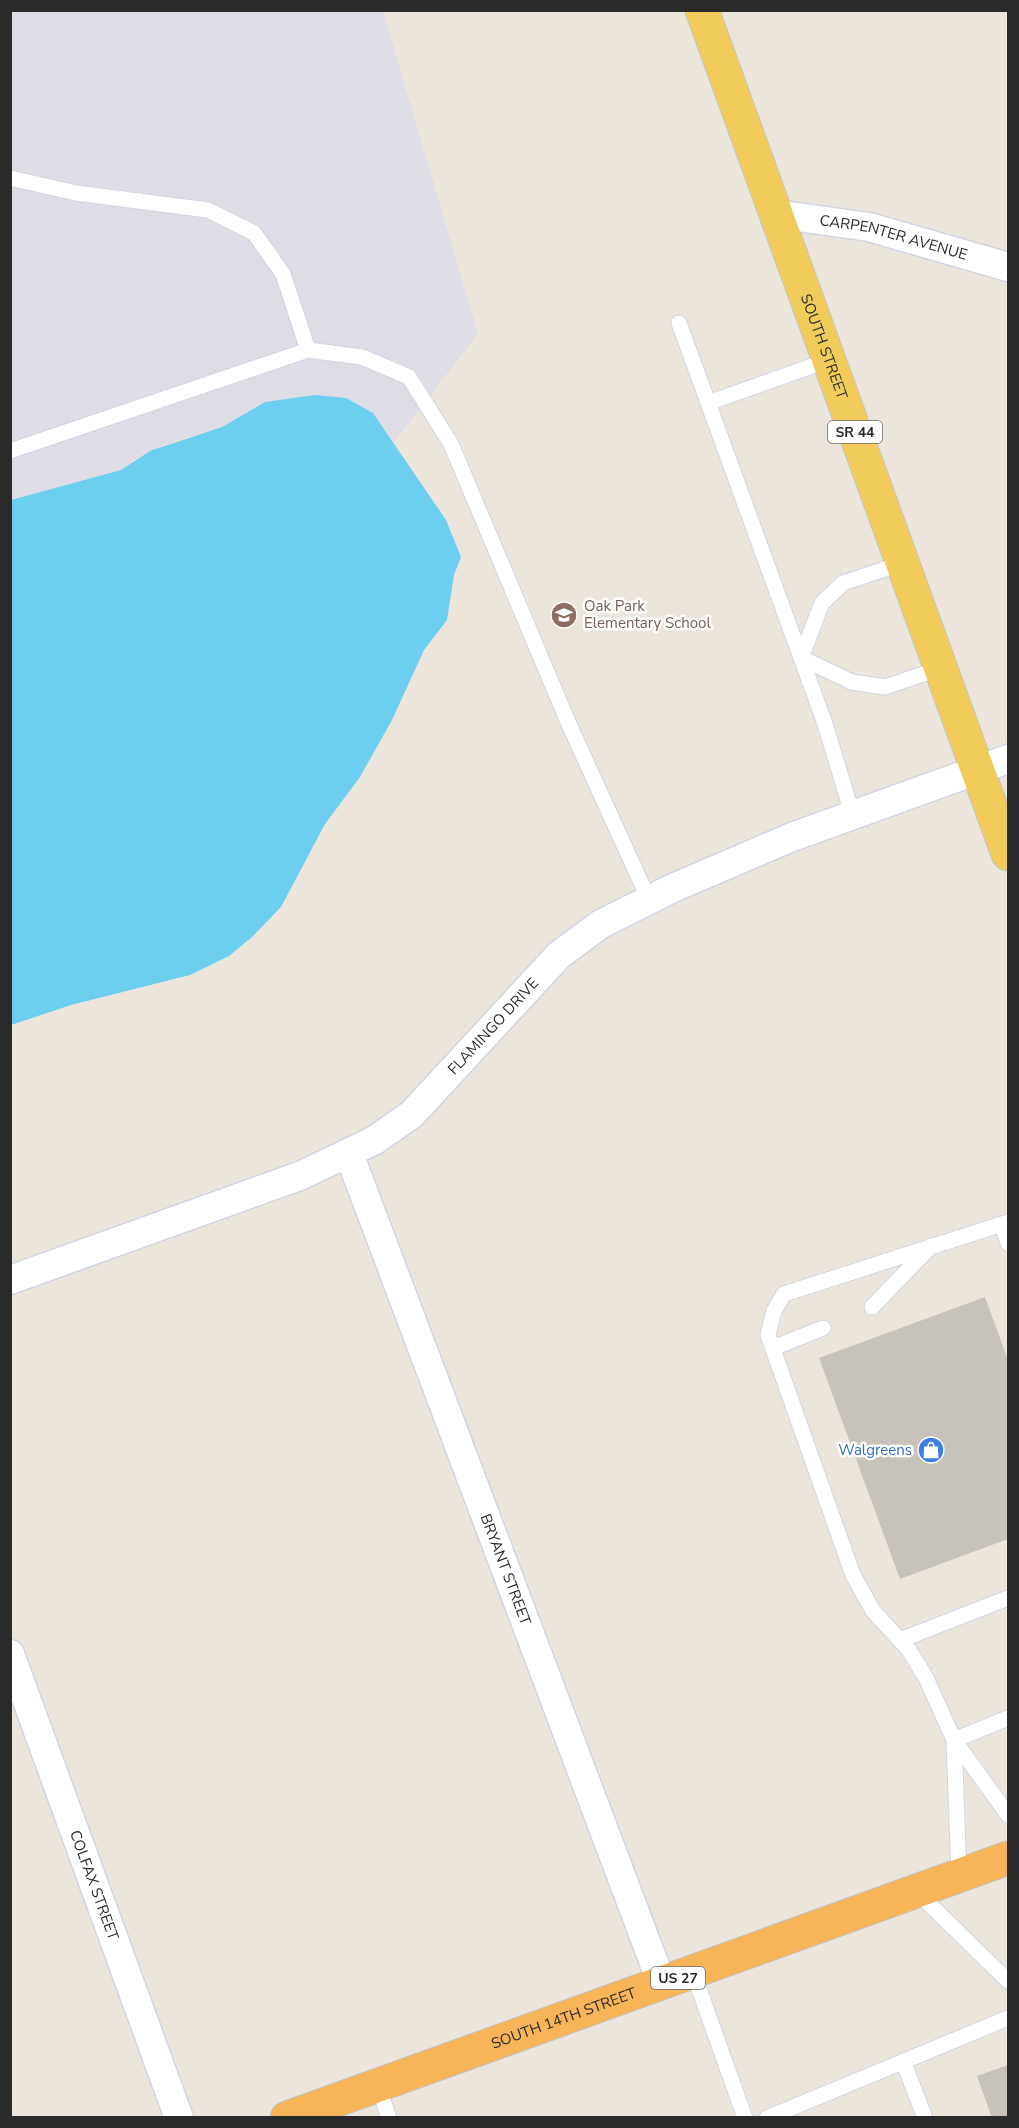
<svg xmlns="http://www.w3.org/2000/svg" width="1019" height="2128" viewBox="0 0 1019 2128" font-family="'Nunito Sans',sans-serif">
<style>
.industrial{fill:#dedce4}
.water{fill:#6dcff0}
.building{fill:#c7c3ba}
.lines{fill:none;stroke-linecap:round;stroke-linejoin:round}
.service-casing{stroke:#d1d5e3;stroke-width:17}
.minor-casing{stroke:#d1d5e3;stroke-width:31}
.primary-casing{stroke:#c3c3c3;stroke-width:35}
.trunk-casing{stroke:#c3c3c3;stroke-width:35}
.service{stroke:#fff;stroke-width:15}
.minor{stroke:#fff;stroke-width:28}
.primary{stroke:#f2cc5b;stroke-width:33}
.trunk{stroke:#f8b458;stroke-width:33}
.labels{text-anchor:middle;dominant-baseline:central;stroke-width:5;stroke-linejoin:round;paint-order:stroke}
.shield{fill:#fff;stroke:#6a6a6a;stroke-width:1.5}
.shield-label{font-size:14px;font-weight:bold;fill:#2a2a2a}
.street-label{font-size:15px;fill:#2a2a2a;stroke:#fff}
.education-label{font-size:15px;fill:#785e54;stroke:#fff;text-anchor:start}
.shop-label{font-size:15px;fill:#366cbe;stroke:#fff;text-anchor:end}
</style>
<rect width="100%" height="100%" fill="#ece5dc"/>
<!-- industrial -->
<path class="industrial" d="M11,11H383L478,334L394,442L373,413L265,402L222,427L175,441L135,459L121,470L11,500Z"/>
<!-- water -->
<path class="water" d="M315,395L346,398L373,413L446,520L461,557L454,575L447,620L424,650L392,720L360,777L325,824L281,907L252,937L229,956L190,975L71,1005L11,1025V500L121,470L150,451L222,427L265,402Z"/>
<!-- building -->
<path class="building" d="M985,1297L1008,1360V1539L900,1579L819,1358Z
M1008,2065V2118H992L977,2076Z"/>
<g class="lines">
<defs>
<path id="service" d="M10,178L76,193L208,210L254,233L283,274L308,350L362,357L409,377L451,444L568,722L649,900
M679,323L824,721L853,816
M708,403L829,360
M10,451L308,350
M903,563L843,583L822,603L801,658L852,682L885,687L941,668
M1008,1222L1002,1224L1008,1243
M1002,1224L784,1294L774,1311L768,1335L853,1575L873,1611L909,1650L926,1678L954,1740L1008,1815
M872,1307L931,1246
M773,1348L823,1328
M900,1640L1008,1598
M954,1740L959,1876
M954,1740L1008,1718
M916,1891L1008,1981
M693,1972L745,2118
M903,2061L925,2118
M378,2085L389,2118
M767,2118L1008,2018"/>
<g id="minor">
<path id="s1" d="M776,214L869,227L1008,267"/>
<path id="s2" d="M349,1154L662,1984"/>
<path id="s3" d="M10,1280L302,1175L375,1140L412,1114L559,955L601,924L673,888L792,837L1008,759"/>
<path id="s4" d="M10,1654L179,2118"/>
</g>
<g id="primary">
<path id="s5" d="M702,10L1008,854"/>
</g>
<g id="trunk">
<path id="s6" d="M287,2118L1008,1858"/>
</g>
</defs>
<!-- service casing -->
<use href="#service" class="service-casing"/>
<!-- minor casing -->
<use href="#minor" class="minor-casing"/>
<!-- primary casing -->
<use href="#primary" class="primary-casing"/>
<!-- trunk casing -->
<use href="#trunk" class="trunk-casing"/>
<!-- service -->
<use href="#service" class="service"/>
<!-- minor -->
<use href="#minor" class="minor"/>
<!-- primary -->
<use href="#primary" class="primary"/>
<!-- trunk -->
<use href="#trunk" class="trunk"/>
</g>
<!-- icons -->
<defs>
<symbol id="school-disc" viewBox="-11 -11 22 22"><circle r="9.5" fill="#8d6e63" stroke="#fff"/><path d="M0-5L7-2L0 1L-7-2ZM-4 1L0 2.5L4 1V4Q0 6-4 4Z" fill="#fff"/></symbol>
<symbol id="shop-disc" viewBox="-11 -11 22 22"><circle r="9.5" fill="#3f7fe0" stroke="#fff"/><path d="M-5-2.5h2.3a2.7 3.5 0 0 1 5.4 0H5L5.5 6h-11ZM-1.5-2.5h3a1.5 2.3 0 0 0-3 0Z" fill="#fff"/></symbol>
</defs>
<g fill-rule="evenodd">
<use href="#school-disc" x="549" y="600" width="30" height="30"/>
<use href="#shop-disc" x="916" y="1435" width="30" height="30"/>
</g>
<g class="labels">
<!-- shield labels -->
<g class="shield">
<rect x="828" y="421" width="54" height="22" rx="4.5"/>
<rect x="651" y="1967" width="54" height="22" rx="4.5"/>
</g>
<g class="shield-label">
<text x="855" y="432">SR 44</text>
<text x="678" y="1978">US 27</text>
</g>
<!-- street labels -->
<g class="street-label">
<text stroke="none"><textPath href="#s1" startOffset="120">CARPENTER AVENUE</textPath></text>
<text stroke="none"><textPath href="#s5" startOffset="358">SOUTH STREET</textPath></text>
<text stroke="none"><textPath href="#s3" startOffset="556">FLAMINGO DRIVE</textPath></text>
<text stroke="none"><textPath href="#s2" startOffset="444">BRYANT STREET</textPath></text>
<text stroke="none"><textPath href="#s4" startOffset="246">COLFAX STREET</textPath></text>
<text stroke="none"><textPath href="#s6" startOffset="294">SOUTH 14TH STREET</textPath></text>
</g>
<!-- education labels -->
<g class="education-label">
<text x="584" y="606">Oak Park<tspan x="584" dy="17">Elementary School</tspan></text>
</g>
<!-- shop labels -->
<g class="shop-label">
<text x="912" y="1450">Walgreens</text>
</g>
</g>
<!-- border -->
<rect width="1019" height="2128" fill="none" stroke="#2a2a2a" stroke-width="24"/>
</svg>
